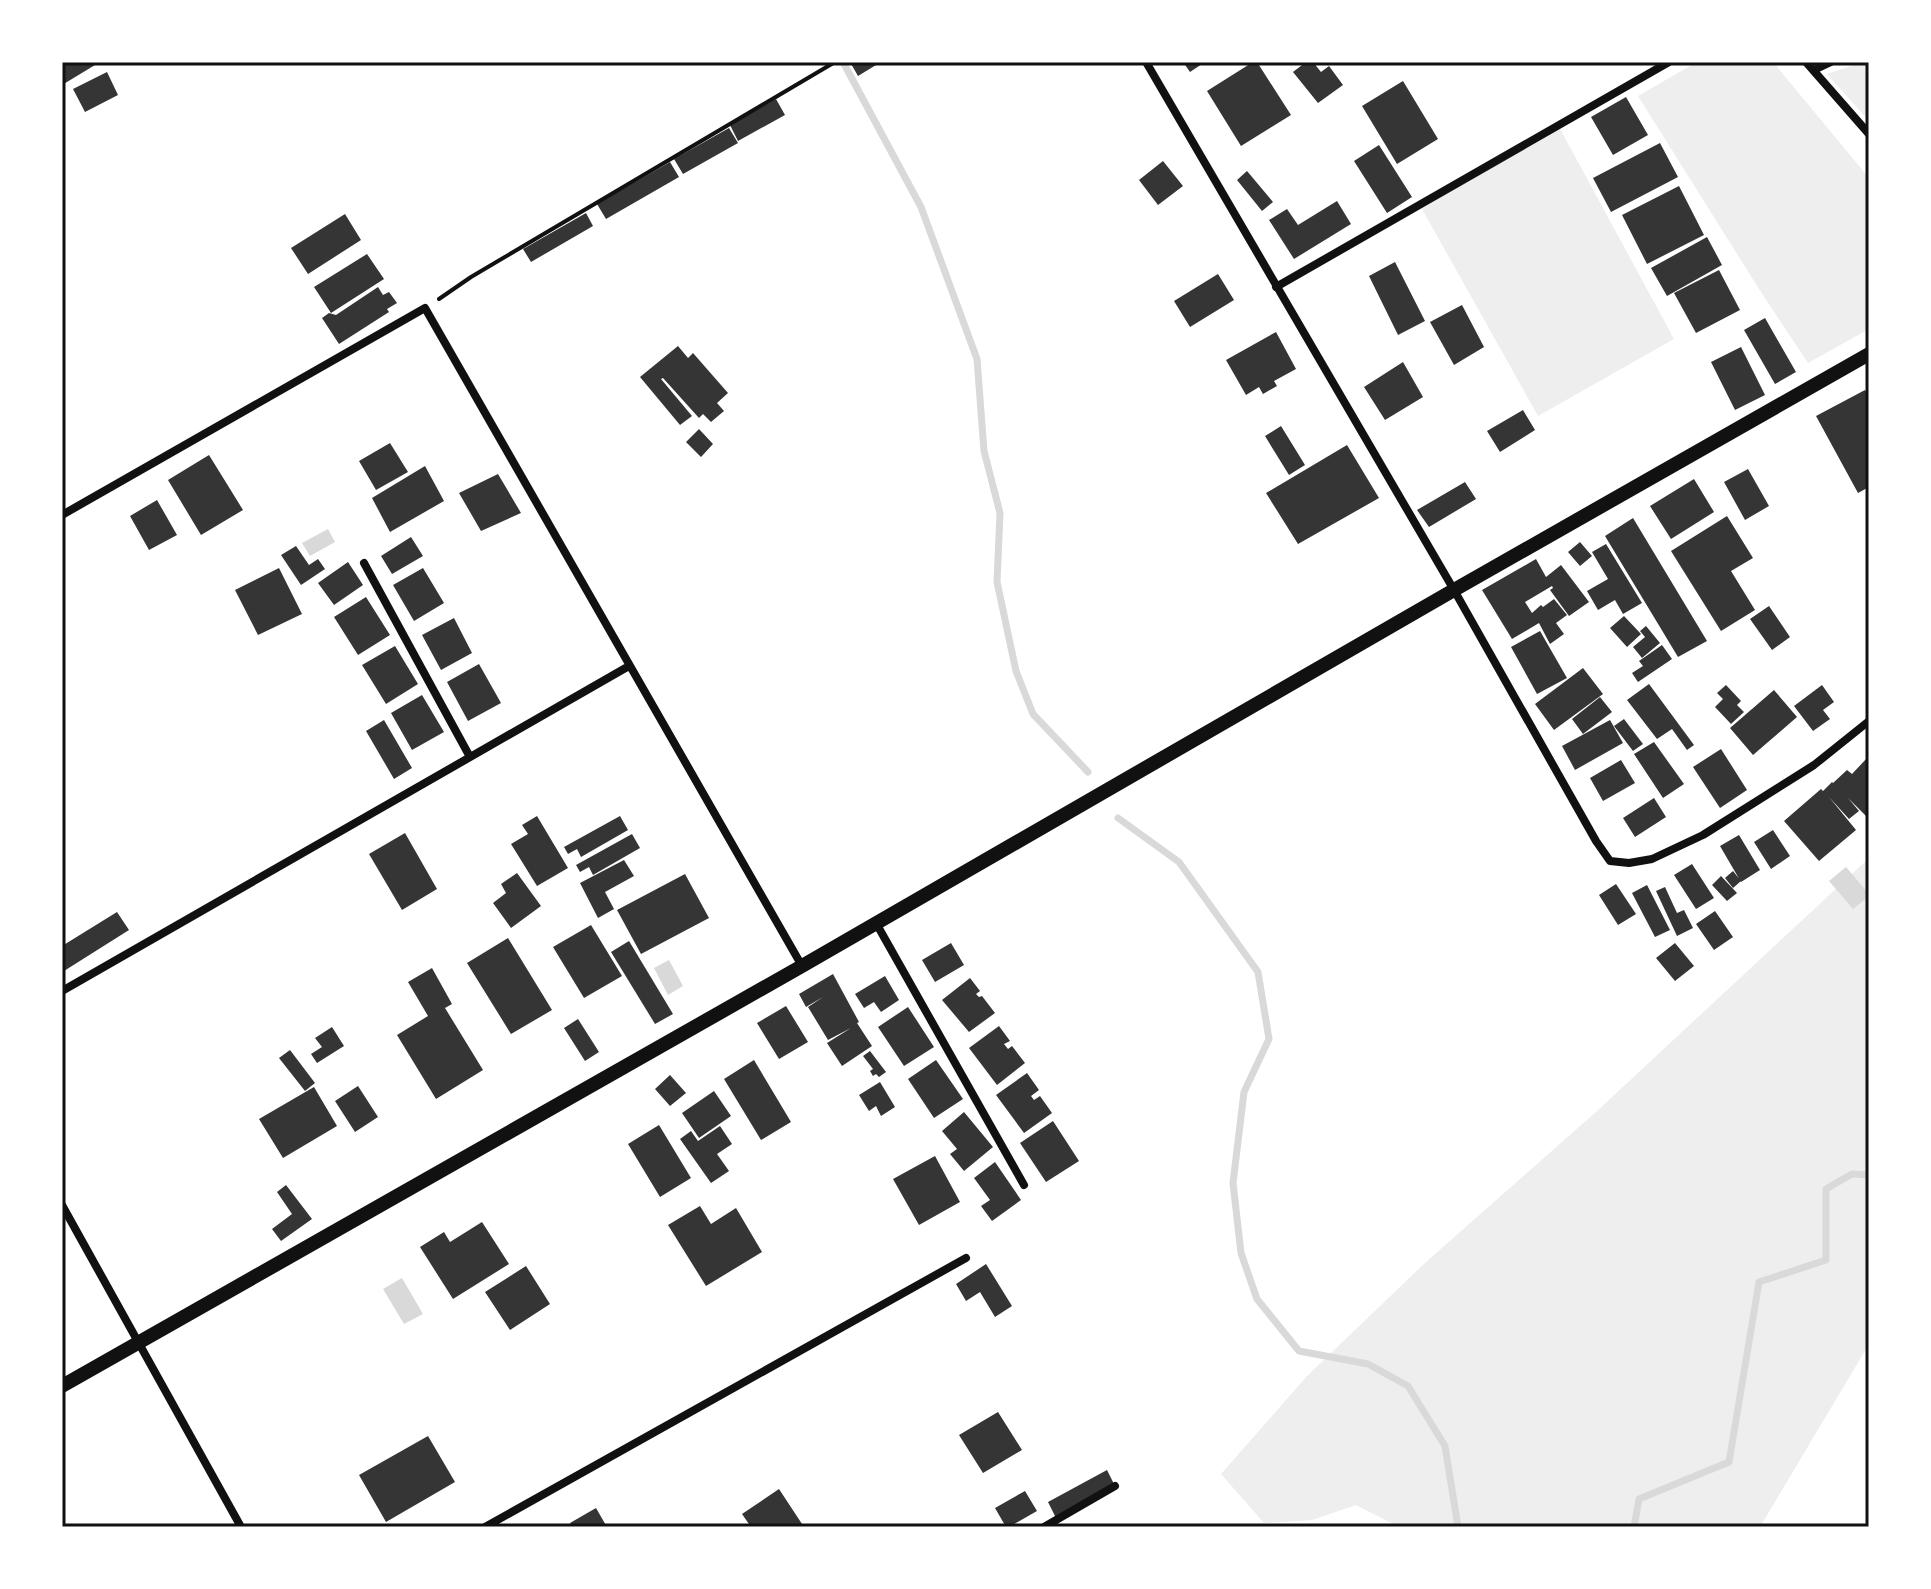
<svg xmlns="http://www.w3.org/2000/svg" width="1931" height="1589" viewBox="0 0 1931 1589" font-family="Overpass,sans-serif">
<style>
.green{fill:#eee}
.water{fill:#d9d9d9}
.lines{fill:none;stroke-linecap:round;stroke-linejoin:round}
.stream{stroke:#d9d9d9;stroke-width:7}
.building{fill:#353535}
.path{stroke:#111;stroke-width:4}
.minor{stroke:#111;stroke-width:8}
.tertiary{stroke:#111;stroke-width:14}
.neatline{fill:none;stroke:#111;stroke-width:3}
</style>
<rect width="100%" height="100%" fill="#fff"/>
<!-- green -->
<path class="green" d="M1697,62H1773L1869,178V329L1808,363L1759,289L1638,96Z
M1863,62H1869V121L1827,74Z
M1558,125L1674,339L1538,416L1422,209Z
M1869,858V1344L1760,1527H1399L1356,1505L1312,1520L1264,1523L1221,1474L1307,1376L1426,1262L1597,1111Z"/>
<!-- water -->
<path class="water" d="M328,529L335,542L310,556L302,543Z
M1846,867L1869,894V896L1853,909L1829,881Z
M669,960L683,986L668,995L654,968Z
M402,1278L423,1314L404,1324L383,1289Z"/>
<g class="lines">
<!-- stream -->
<path class="stream" d="M843,62L921,207L977,359L984,451L1000,513L997,582L1016,671L1033,714L1088,772
M1118,818L1179,862L1258,972L1269,1039L1244,1092L1233,1183L1241,1253L1257,1299L1299,1351L1368,1364L1408,1386L1445,1446L1458,1527
M1634,1527L1639,1499L1729,1462L1759,1282L1826,1260V1189L1852,1174L1869,1175"/>
</g>
<!-- building -->
<path class="building" d="M62,62H100L62,85Z
M850,62H881L858,76Z
M1183,62H1205L1190,72Z
M1253,62H1257L1291,115L1241,146L1207,91Z
M1306,62H1313L1321,72L1329,66L1343,85L1318,103L1293,72Z
M107,72L118,95L85,112L73,89Z
M1403,81L1438,139L1397,164L1362,106Z
M1626,97L1648,135L1613,155L1591,117Z
M776,99L785,115L738,141L730,125Z
M729,128L738,143L683,174L674,159Z
M1660,143L1678,177L1611,212L1593,178Z
M1379,145L1412,197L1387,213L1354,161Z
M1163,161L1183,186L1158,205L1139,180Z
M670,162L679,177L606,219L597,204Z
M1247,171L1273,202L1262,211L1237,180Z
M1679,186L1704,235L1647,264L1622,215Z
M1337,201L1351,224L1294,259L1269,220L1287,209L1298,225Z
M586,213L593,226L531,262L523,249Z
M345,214L361,240L308,274L291,248Z
M1707,237L1722,265L1667,296L1651,268Z
M367,254L384,279L331,313L314,287Z
M1395,262L1425,321L1398,335L1369,276Z
M1719,270L1740,310L1696,333L1674,293Z
M1218,274L1234,300L1190,327L1174,301Z
M378,287L383,295L389,292L397,303L387,309L389,312L339,344L322,318L329,313L336,315Z
M1462,305L1484,347L1454,365L1430,322Z
M1765,318L1796,372L1775,384L1744,330Z
M1276,332L1296,369L1274,381L1277,386L1263,394L1259,387L1246,395L1226,360Z
M678,346L688,358L693,353L728,393L717,403L724,411L711,422L703,414L699,418L663,378L661,379L692,416L680,425L640,377Z
M1741,347L1765,395L1735,410L1711,362Z
M1403,362L1423,397L1385,420L1364,387Z
M1865,390L1869,397V487L1858,493L1816,416Z
M1523,410L1535,430L1500,452L1487,431Z
M1281,426L1305,465L1289,475L1265,436Z
M699,429L713,444L701,457L686,442Z
M390,443L408,472L376,490L359,461Z
M1347,445L1379,498L1298,544L1266,493Z
M209,455L243,510L201,535L168,480Z
M425,466L444,501L390,532L372,498Z
M1748,469L1769,506L1745,520L1724,482Z
M498,474L521,513L481,531L459,493Z
M1694,479L1714,512L1671,539L1650,506Z
M1465,482L1476,499L1429,527L1417,510Z
M157,500L177,535L149,550L130,516Z
M1727,516L1753,558L1731,571L1755,610L1721,631L1671,551Z
M1633,518L1707,641L1678,657L1605,536Z
M411,537L423,556L392,574L381,556Z
M1580,542L1592,556L1580,566L1568,552Z
M1606,544L1642,603L1623,614L1615,600L1598,610L1587,591L1608,579L1592,552Z
M296,546L309,565L318,559L325,569L301,585L281,555Z
M1536,559L1546,577L1561,565L1589,602L1569,616L1550,590L1553,588L1552,586L1525,602L1532,613L1541,605L1543,607L1554,599L1567,615L1556,623L1564,634L1550,644L1539,623L1512,639L1482,590Z
M348,562L363,585L334,605L318,583Z
M279,568L302,614L258,635L235,590Z
M423,568L444,603L414,621L393,585Z
M366,597L390,635L358,655L334,617Z
M1769,606L1790,637L1772,650L1750,619Z
M1624,616L1641,634L1627,647L1610,628Z
M454,618L472,653L441,670L422,635Z
M1646,626L1660,643L1642,658L1633,647L1645,637L1640,631Z
M1540,631L1567,678L1537,694L1511,647Z
M1662,645L1672,659L1638,682L1632,673L1643,666L1639,661Z
M395,646L418,684L386,704L362,665Z
M479,664L501,703L468,721L447,682Z
M1583,668L1603,694L1554,730L1535,704Z
M1649,684L1694,745L1687,750L1672,729L1657,739L1627,700Z
M1726,685L1741,701L1737,705L1744,712L1731,724L1715,707L1723,699L1717,693Z
M1822,685L1834,702L1823,710L1830,719L1813,731L1794,706Z
M1774,690L1797,717L1753,755L1730,728Z
M422,695L444,732L412,750L391,713Z
M1600,697L1612,712L1583,734L1572,719Z
M1624,719L1643,744L1633,751L1614,726Z
M384,720L412,768L394,779L366,731Z
M1610,720L1623,743L1575,770L1562,746Z
M1654,742L1684,784L1663,798L1634,754Z
M1721,749L1747,790L1720,808L1693,767Z
M1867,758L1869,759V819L1848,798L1859,811L1849,819L1829,797L1856,830L1819,861L1784,821L1821,789L1823,791L1832,782L1833,783L1847,770L1852,774Z
M1621,760L1635,783L1603,801L1590,778Z
M1654,798L1666,817L1635,837L1623,818Z
M537,816L568,868L537,886L511,844L528,834L522,825Z
M620,816L628,830L581,857L577,849L568,854L564,847Z
M1773,830L1790,856L1771,869L1754,842Z
M405,833L437,889L402,910L369,854Z
M632,834L640,848L593,875L589,867L580,872L576,865Z
M1739,835L1760,870L1741,882L1720,846Z
M624,860L634,876L605,892L614,909L598,918L580,883Z
M1692,864L1714,898L1696,909L1674,875Z
M1733,871L1741,881L1733,888L1725,878Z
M517,873L541,906L511,928L493,903L506,893L501,884Z
M685,874L709,918L641,954L617,910Z
M1721,876L1737,893L1727,901L1712,885Z
M1616,884L1636,914L1618,925L1599,895Z
M1647,885L1670,930L1655,937L1632,893Z
M1665,887L1677,913L1684,910L1693,928L1677,936L1656,891Z
M1715,911L1733,937L1714,950L1696,924Z
M117,912L129,930L64,971L62,969V946Z
M591,925L622,976L584,998L553,947Z
M508,938L552,1010L511,1034L467,963Z
M629,941L673,1014L655,1024L611,952Z
M951,943L964,965L935,982L922,960Z
M1675,943L1694,966L1675,981L1656,958Z
M432,968L452,1004L445,1008L483,1070L436,1099L397,1035L428,1016L408,982Z
M833,974L859,1022L857,1023L872,1046L842,1066L827,1043L851,1028L828,1040L808,1007L823,997L806,1007L799,994Z
M885,976L899,1000L881,1012L874,1002L864,1008L855,994Z
M970,978L980,991L976,994L979,997L982,996L995,1013L969,1032L942,1000Z
M786,1006L808,1042L779,1059L757,1023Z
M908,1007L934,1047L904,1066L878,1027Z
M578,1019L599,1052L585,1061L564,1028Z
M999,1026L1010,1041L1004,1044L1008,1049L1012,1046L1025,1063L997,1085L969,1048Z
M332,1027L344,1046L317,1063L311,1054L322,1047L315,1038Z
M290,1050L315,1083L305,1091L279,1058Z
M870,1051L886,1072L879,1077L876,1074L873,1076L870,1071L873,1069L863,1056Z
M754,1060L791,1122L761,1140L724,1079Z
M936,1060L963,1099L934,1118L908,1079Z
M1027,1073L1039,1090L1031,1096L1034,1100L1040,1096L1052,1113L1024,1133L996,1095Z
M670,1075L686,1093L670,1106L655,1089Z
M880,1082L895,1107L881,1116L876,1106L869,1111L859,1095Z
M358,1086L378,1117L355,1132L335,1101Z
M314,1087L337,1126L283,1158L259,1119Z
M714,1091L731,1116L699,1138L682,1113Z
M964,1112L993,1147L964,1171L950,1154L957,1149L942,1131Z
M1053,1121L1079,1161L1046,1182L1020,1143Z
M659,1125L691,1178L660,1197L628,1144Z
M720,1126L732,1144L717,1154L729,1171L711,1183L680,1139L691,1131L698,1141Z
M935,1156L960,1202L919,1225L893,1179Z
M995,1162L1021,1200L992,1221L981,1206L990,1200L974,1178Z
M286,1185L312,1219L281,1241L272,1229L292,1214L277,1192Z
M700,1206L711,1224L736,1208L762,1252L706,1286L668,1225Z
M482,1222L509,1264L453,1299L420,1247L444,1232L450,1242Z
M986,1264L1012,1306L995,1317L980,1292L966,1301L956,1284Z
M526,1266L550,1304L510,1330L485,1292Z
M998,1412L1022,1450L983,1473L959,1435Z
M428,1436L455,1482L386,1522L359,1475Z
M1107,1470L1115,1486L1056,1518L1048,1502Z
M779,1489L804,1527H751L742,1514Z
M1025,1491L1037,1511L1009,1527H1006L995,1508Z
M596,1508L607,1527H573L570,1523Z"/>
<g class="lines">
<!-- path -->
<path class="path" d="M439,299L471,277L835,62"/>
<!-- minor -->
<path class="minor" d="M1146,62L1454,590L1596,841L1610,861L1629,863L1652,859L1703,835L1814,765L1869,721
M1806,62L1869,134
M1814,70L1831,62
M1276,287L1669,62
M62,515L425,308L802,966
M364,563L470,757
M876,923L1024,1185
M62,991L629,666
M62,1205L241,1527
M485,1527L966,1258
M1044,1527L1115,1486"/>
<!-- tertiary -->
<path class="tertiary" d="M62,1386L802,966L1454,590L1869,354"/>
</g>
<!-- border -->
<rect width="1931" height="1589" fill="none" stroke="#ffffff" stroke-width="128"/>
<rect x="64" y="64" width="1803" height="1461" class="neatline"/>
</svg>
